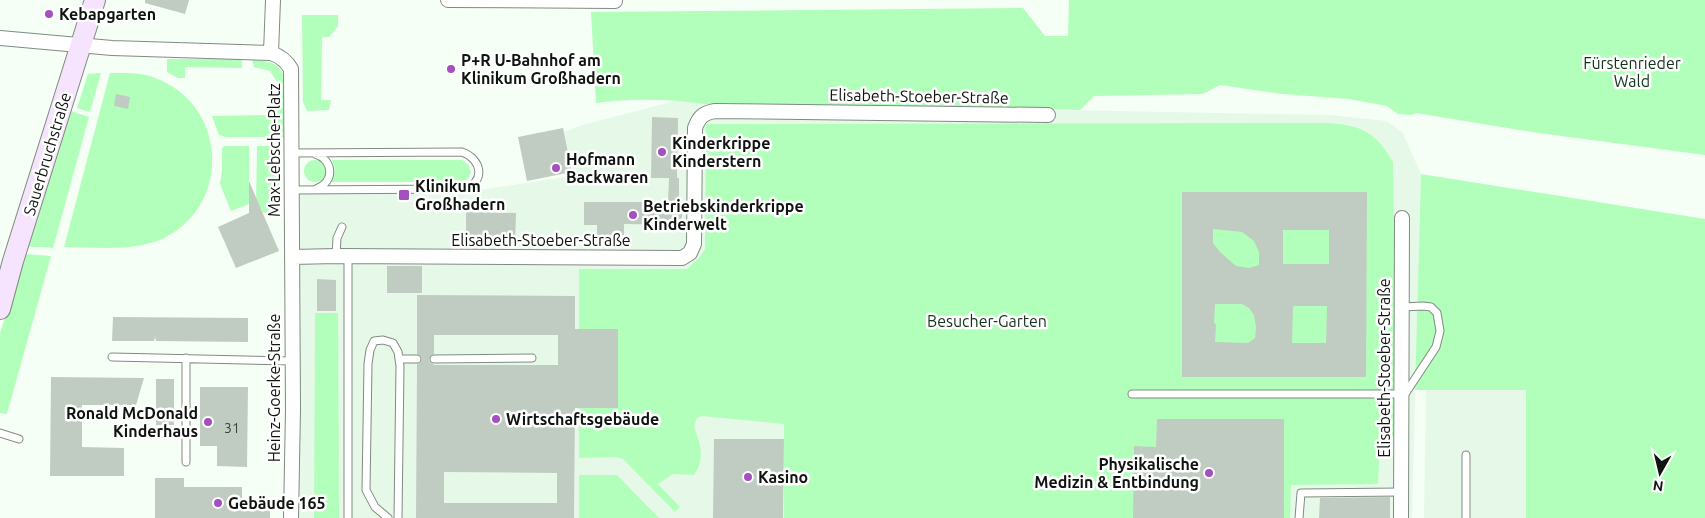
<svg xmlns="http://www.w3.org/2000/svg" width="1705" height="518" viewBox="0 0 1705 518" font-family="Ubuntu,sans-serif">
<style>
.built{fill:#e6f9e8}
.green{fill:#b2febb}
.building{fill:#c0ccc1;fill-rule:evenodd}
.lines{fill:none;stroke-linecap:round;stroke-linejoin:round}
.lane-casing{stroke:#808b81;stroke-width:9}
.street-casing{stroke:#808b81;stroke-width:16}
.secondary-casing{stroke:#808b81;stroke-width:22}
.lane{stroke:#fff;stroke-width:7}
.street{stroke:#fff;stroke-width:14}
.secondary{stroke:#f6e3fd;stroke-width:20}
.poi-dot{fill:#a450be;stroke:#fff;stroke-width:2}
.labels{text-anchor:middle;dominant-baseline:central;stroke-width:5;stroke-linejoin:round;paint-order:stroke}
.number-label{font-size:14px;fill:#3c423c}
.poi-label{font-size:16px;font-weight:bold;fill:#101410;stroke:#fff;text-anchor:start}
.park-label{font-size:16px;fill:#14341a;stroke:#fff}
.street-label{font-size:16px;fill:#101410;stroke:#fff}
</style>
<rect width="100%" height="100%" fill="#f5fff5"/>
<!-- built -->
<path class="built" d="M679,100L701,103L1331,115L1387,121L1403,133L1421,174L1412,518H296L299,194L473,191L571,176L564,132L586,124Z
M1426,389L1526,390V518H1424Z"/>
<!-- green -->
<path class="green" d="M1069,0H1705V155L1539,133L1416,113L1411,115L1398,114L1387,106L1349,99L1282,94L1220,85L1203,94L1094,96L1080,110L704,104C669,99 631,98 596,103L591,12L1023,8L1045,36H1068Z
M302,15H338V26L329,37H322L321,100H331L329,110L307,111L303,102Z
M167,59H242V68L185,67V78H178L167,72Z
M252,60C267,61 278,61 284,76L285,137H226L219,135L212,116L276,115L277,82L270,71L254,67Z
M101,73L90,112L77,108L88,74Z
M110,73C125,73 141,72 155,78C228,104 232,207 162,239C132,252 95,247 64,247Z
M71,111L89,117L53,248C43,246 37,248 27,246Z
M1327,123C1361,125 1376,132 1393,162L1396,405L1394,437L1380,436L1378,484L1291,485L1290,518H784V424L702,416L697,418L694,426C700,445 706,456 694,475L673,474L658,484L680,507L675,512L623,459L616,457L579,458V269H687L699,258L705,249L706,124Z
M225,146H249V204L231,211L220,184L222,171V148Z
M257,146H279V210L276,212L263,213L261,208L256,210Z
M304 171a11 11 0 1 1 22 0a11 11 0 1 1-22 0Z
M332,160H462L468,164L471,172L468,179L460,182H331L335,170Z
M1421,174L1705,219V518H1526V390H1415Z
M25,254L51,256L7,414L0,413V333Z
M315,313H338L339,518H314Z
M579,475H617L659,518H579Z"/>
<!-- building -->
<path class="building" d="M145,0H189L185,14L145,3Z
M116,94L130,97L128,109L114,106Z
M652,117L678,118L677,178H651Z
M563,128L572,172L527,181L518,137Z
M669,178H679V202H682V225L624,224V244H597V225H584V202H668Z
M249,181L279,251L236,268L218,227L249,213Z
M1182,192H1367L1366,377H1182ZM1213,229L1242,232L1254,241L1259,252V265L1249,268L1236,266L1220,252L1213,243ZM1283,230H1329V264H1283ZM1215,304H1242L1249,308L1254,315L1256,328L1255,338L1248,343L1215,342L1216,325L1214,322ZM1293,306H1327L1326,343H1292Z
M466,212L516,213L515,245L466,244Z
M387,266H422V293H387Z
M317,279L336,280V311H317Z
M417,295L575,296V329H618V408H575L574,518H416L417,364L420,363L422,359L421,356L417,354ZM434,335H558V365H434L430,362L429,359L431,355L434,354ZM444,472L557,473V503H444Z
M113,317L248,318V342L156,341L155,337L154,341H112Z
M51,377L144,378L136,405H82V447L124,448V476H50Z
M156,379H174V425H156Z
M200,387H248L247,467L217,466V446H200Z
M1157,419H1284V518H1133L1134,446L1156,447Z
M714,439H784L783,518H713Z
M155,478H184V487H242V508H270V518H155Z
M1390,497V518H1319L1320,498Z"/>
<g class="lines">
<defs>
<path id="lane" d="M315,154C334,160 335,182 316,189
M292,190L464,189C486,182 482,159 462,152L292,153
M336,256L337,238L342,227
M348,256V518
M1402,307L1423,306L1431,307L1437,313L1440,331L1436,347L1403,397
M112,357L292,361
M399,359H417
M434,359L532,358
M1132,394H1401
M0,433L19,439
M1466,455V518
M186,462V358
M388,518L375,507L366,490L368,364L370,350L374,341L383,340L393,343L398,352L400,366L398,518
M1299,518L1301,493L1401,492"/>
<path id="street" d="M448,0L615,1
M0,38L112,48L271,53C280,56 286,60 291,69L293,409L291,518
M271,53L273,0
M292,257L336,256L682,258L690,253L694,244L695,128C699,117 703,113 715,111L1048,115
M1401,518L1402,218"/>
<path id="secondary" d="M0,309L13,261L95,0"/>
</defs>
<!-- lane casing -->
<use href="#lane" class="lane-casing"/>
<!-- street casing -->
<use href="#street" class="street-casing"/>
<!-- secondary casing -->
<use href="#secondary" class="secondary-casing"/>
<!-- lane -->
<use href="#lane" class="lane"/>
<!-- street -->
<use href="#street" class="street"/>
<!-- secondary -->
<use href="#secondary" class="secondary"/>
</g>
<!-- markers -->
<g class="poi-dot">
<circle cx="49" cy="14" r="5"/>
<circle cx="451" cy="69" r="5"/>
<circle cx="662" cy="152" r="5"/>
<circle cx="556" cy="168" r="5"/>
<rect x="398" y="189" width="12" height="12" rx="2.5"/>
<circle cx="633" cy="215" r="5"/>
<circle cx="496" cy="419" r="5"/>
<circle cx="208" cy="422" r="5"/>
<circle cx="1209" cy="473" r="5"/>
<circle cx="748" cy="477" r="5"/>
<circle cx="218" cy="503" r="5"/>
</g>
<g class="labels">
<!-- number labels -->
<g class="number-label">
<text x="232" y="428">31</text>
</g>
<!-- poi labels -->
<g class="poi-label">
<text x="59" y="14">Kebapgarten</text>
<text x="461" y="60">P+R U-Bahnhof am<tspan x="461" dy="18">Klinikum Großhadern</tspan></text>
<text x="672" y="143">Kinderkrippe<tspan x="672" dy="18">Kinderstern</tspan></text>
<text x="566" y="159">Hofmann<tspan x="566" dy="18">Backwaren</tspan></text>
<text x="415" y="186">Klinikum<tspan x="415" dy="18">Großhadern</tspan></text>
<text x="643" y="206">Betriebskinderkrippe<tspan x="643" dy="18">Kinderwelt</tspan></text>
<text x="198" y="413" text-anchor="end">Ronald McDonald<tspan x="198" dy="18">Kinderhaus</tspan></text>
<text x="506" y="419">Wirtschaftsgebäude</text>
<text x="1199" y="464" text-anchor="end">Physikalische<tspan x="1199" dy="18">Medizin &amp; Entbindung</tspan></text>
<text x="758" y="477">Kasino</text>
<text x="228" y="503">Gebäude 165</text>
</g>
<!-- park labels -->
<g class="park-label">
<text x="1632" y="63">Fürstenrieder<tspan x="1632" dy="18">Wald</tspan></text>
<text x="987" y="321">Besucher-Garten</text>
</g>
<!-- street labels -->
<g class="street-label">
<text transform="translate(919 96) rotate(1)">Elisabeth-Stoeber-Straße</text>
<text transform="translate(274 150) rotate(-90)">Max-Lebsche-Platz</text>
<text transform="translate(47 154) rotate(-73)">Sauerbruchstraße</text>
<text x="541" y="240">Elisabeth-Stoeber-Straße</text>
<text transform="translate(1384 368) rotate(-90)">Elisabeth-Stoeber-Straße</text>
<text transform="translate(274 388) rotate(-90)">Heinz-Goerke-Straße</text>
</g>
</g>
<!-- north arrow -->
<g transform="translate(1660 473) rotate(188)" stroke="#ffffff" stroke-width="4" paint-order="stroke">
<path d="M0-4L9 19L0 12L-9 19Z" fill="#101410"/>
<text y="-8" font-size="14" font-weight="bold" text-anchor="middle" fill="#101410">N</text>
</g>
</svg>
